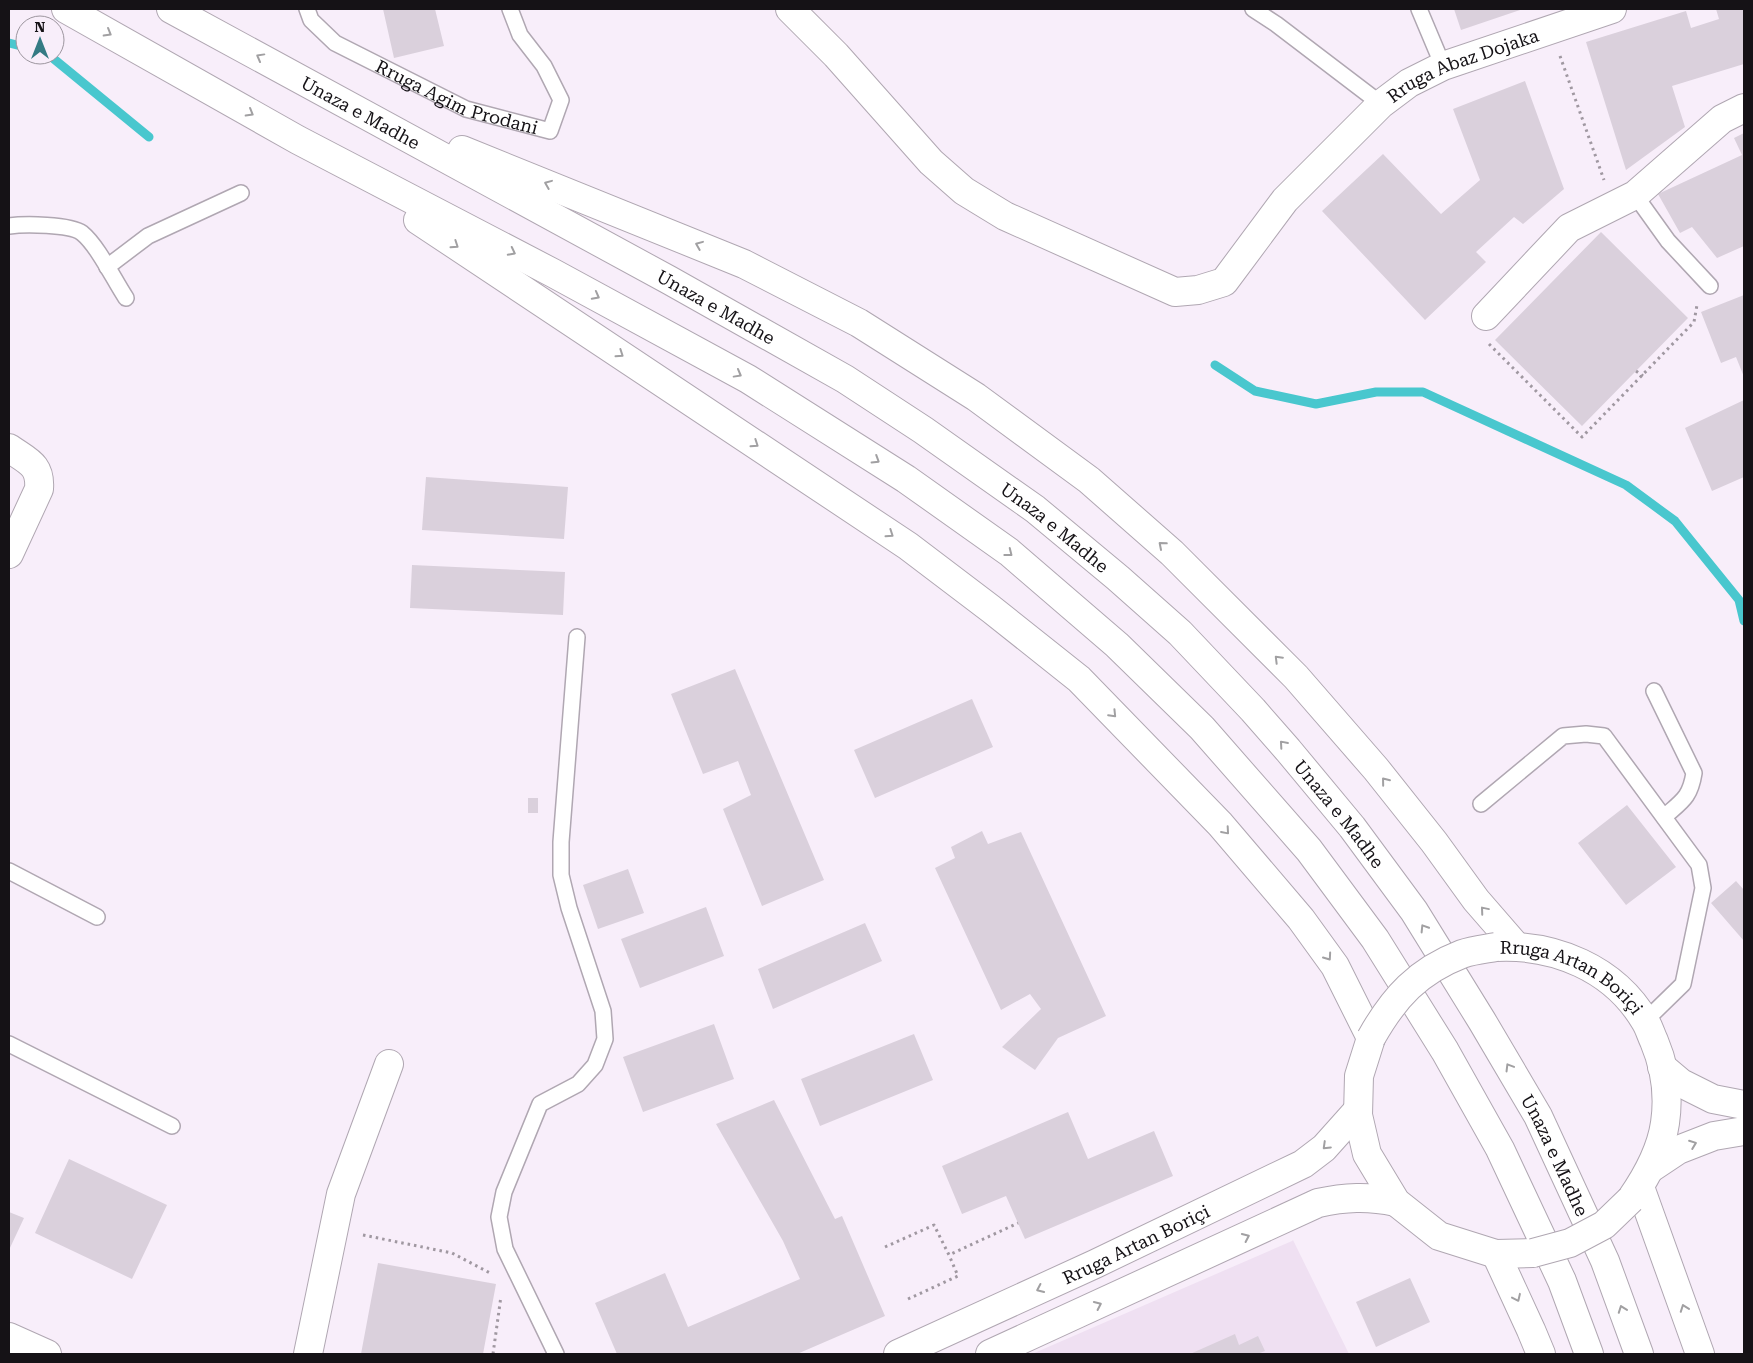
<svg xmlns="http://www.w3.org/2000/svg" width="1753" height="1363" viewBox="0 0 1753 1363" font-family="'Roboto Serif',serif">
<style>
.built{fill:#efe0f2}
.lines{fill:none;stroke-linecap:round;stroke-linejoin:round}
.stream{stroke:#49c7ce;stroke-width:9}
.building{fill:#dad0dc}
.lane-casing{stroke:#b0a7b2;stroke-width:18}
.street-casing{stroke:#b0a7b2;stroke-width:30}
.secondary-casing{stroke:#b0a7b2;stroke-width:30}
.highway-casing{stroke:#b0a7b2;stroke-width:30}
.path{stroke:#a098a1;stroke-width:3;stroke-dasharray:2.5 4;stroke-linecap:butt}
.lane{stroke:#fff;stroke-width:15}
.street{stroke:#fff;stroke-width:28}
.secondary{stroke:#fff;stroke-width:28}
.highway{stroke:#fff;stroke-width:28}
.secondary-bridge-casing{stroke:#b0a7b2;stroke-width:30;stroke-linecap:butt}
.secondary-bridge{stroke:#fff;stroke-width:28}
.oneway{stroke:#a1a0a2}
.labels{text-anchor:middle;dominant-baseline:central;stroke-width:5;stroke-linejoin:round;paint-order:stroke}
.street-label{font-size:18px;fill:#151216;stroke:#f8eefa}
</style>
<rect width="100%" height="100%" fill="#f8eefa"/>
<!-- built -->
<path class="built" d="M1293,1240L1349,1354H1032L1292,1241Z"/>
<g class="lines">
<!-- stream -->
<path class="stream" d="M9,43L25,47
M49,55L149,137
M1215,365L1255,391L1316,404L1376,392H1423L1626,485L1675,521L1739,600L1744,621"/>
</g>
<!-- building -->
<path class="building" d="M383,9H435L444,46L394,58Z
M1454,9H1523L1461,30Z
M1716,9H1744V64L1672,86L1685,127L1626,170L1586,42L1686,11L1691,28L1719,19Z
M1525,81L1564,189L1523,224L1514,217L1476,252L1486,262L1425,320L1322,211L1383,154L1441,214L1480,180L1453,109Z
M1744,133V246L1717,258L1692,227L1680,233L1658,194L1742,155L1734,138Z
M1601,232L1688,318L1582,426L1495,340Z
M1744,295V377L1736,357L1721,363L1701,312Z
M1744,400V477L1712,491L1685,428Z
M426,477L568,487L564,539L422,530Z
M412,565L565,572L563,615L410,608Z
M735,669L824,880L762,906L723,809L751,795L738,761L703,774L671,694Z
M972,699L993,747L875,798L854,750Z
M528,798H538V813H528Z
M1627,805L1676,867L1626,905L1578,843Z
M982,831L988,844L1021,832L1106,1016L1058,1038L1035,1070L1002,1047L1041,1009L1030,994L1001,1010L935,868L955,858L951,847Z
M628,869L644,913L598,929L583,885Z
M1736,881L1744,890V941L1711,903Z
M706,907L724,956L640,988L621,939Z
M865,923L882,961L773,1009L758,969Z
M714,1024L734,1079L643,1112L623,1057Z
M914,1034L933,1080L820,1126L801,1079Z
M774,1100L835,1219L842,1216L885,1316L797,1354H617L595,1303L665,1273L688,1327L800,1279L783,1241L716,1124Z
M1068,1112L1088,1159L1154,1131L1173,1176L1025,1239L1006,1196L962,1214L942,1166Z
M69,1159L167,1205L132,1279L35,1233Z
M9,1212L24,1218L9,1250Z
M378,1263L496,1284L483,1354H361Z
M1410,1278L1430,1322L1376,1347L1356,1302Z
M1235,1334L1239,1345L1258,1336L1265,1351L1257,1354H1190Z"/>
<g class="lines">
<defs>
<g id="lane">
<path id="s1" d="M307,9L311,20L335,43L466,109L550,131L561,100L544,66L520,35L510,9"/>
<path d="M1253,9L1276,24L1381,104"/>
<path d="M1419,9L1443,66"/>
<path d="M1635,195L1668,241L1710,286"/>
<path d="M9,226C24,224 70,224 82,233C98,246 114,280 126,298"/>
<path d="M107,267L148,236L241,193"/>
<path d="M1654,691L1694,773C1690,798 1682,801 1664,817"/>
<path d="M1481,804L1563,736L1586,734L1604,736L1699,865L1703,888L1683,984L1645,1021"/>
<path d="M9,871L97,917"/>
<path d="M9,1044L172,1126"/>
<path d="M556,1354L505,1249L499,1217L504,1192L540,1104L578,1084L595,1065L605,1039L603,1011L569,908L561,875V842L577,637"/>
</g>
<g id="street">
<path id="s2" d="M790,9L836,55L931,162L964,191L1005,216L1175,292L1198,290L1224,282L1285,200L1381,104L1409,83L1443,66L1612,9"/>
<path d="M1486,316L1569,228L1635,195L1722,119L1744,108"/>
<path d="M9,448C27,461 41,464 39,489L9,554"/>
<path d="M308,1354L341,1194L389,1064"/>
</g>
<g id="secondary">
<path id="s3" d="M1496,947C1554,944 1614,968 1645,1021C1649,1027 1651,1035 1654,1041C1665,1067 1669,1096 1665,1123C1661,1151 1647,1176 1631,1199"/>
<path d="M1371,1038L1359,1076L1358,1115L1367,1154L1396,1202L1439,1236L1496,1254L1533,1253"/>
<path d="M1662,1067L1681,1083L1713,1099L1744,1105"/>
<path d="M1651,1168L1678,1150L1714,1136L1744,1131"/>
<path d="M9,1337L47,1354"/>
<path id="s4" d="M898,1354L1095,1264L1303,1164L1324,1148L1358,1110"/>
<path d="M990,1354L1318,1203C1345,1197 1368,1196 1396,1202"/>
</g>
<g id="highway">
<path d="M66,9L298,140L553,273L748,379L906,479L1009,552L1117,645L1202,728L1309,850L1375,939L1445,1051L1500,1149L1562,1281L1589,1354"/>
<path id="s5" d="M171,9L669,280L845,379L923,430L1035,509L1118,578L1180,633L1253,710L1288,750L1352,827L1414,911L1482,1021L1538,1116L1605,1261L1639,1354"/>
<path d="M462,150L744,264L859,323L976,397L1089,480L1172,553L1296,677L1376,769L1434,842L1476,900L1516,946"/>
<path d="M418,220L908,546L991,609L1079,679L1220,824L1301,919L1335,966L1371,1038"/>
<path d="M1640,1187L1700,1354"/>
<path d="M1496,1254L1531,1330L1541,1354"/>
</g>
</defs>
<!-- lane casing -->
<use href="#lane" class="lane-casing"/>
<!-- street casing -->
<use href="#street" class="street-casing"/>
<!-- secondary casing -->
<use href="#secondary" class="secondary-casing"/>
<!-- highway casing -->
<use href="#highway" class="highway-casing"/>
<!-- path -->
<path class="path" d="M1560,56L1604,180
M1489,344L1582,437L1694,322L1697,305
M1636,371L1643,376
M363,1235L452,1253L490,1273
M885,1247L934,1225L949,1255L1018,1223
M908,1299L958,1276L949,1255
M493,1354L501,1296"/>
<!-- lane -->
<use href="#lane" class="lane"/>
<!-- street -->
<use href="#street" class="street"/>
<!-- secondary -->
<use href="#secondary" class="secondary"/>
<!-- highway -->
<use href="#highway" class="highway"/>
<defs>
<path id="secondary-bridge" d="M1371,1038C1394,997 1418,971 1462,954C1473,950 1485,949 1496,947
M1533,1253L1570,1243L1604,1225L1631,1199"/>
</defs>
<!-- secondary-bridge casing -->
<use href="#secondary-bridge" class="secondary-bridge-casing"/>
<!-- secondary-bridge -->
<use href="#secondary-bridge" class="secondary-bridge"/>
</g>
<!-- one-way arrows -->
<defs><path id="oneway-chevron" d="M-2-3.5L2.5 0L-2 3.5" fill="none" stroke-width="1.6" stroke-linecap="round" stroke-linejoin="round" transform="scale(1.25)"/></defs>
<g class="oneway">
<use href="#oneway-chevron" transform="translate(108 33) rotate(30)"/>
<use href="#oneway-chevron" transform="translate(260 57) rotate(-151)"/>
<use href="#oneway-chevron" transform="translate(250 113) rotate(30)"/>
<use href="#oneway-chevron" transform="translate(548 184) rotate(-158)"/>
<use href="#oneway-chevron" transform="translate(455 245) rotate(34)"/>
<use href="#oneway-chevron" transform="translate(699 245) rotate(-158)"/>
<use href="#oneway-chevron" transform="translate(512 252) rotate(27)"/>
<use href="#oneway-chevron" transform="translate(596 296) rotate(28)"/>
<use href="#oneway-chevron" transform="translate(620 354) rotate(34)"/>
<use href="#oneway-chevron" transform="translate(738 374) rotate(29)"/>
<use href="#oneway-chevron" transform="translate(755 444) rotate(34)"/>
<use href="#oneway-chevron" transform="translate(876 460) rotate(32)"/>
<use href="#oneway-chevron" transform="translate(890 534) rotate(34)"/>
<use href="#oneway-chevron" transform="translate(1162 545) rotate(-139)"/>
<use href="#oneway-chevron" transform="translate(1009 553) rotate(38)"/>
<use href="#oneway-chevron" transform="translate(1278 659) rotate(-135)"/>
<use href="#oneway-chevron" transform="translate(1113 714) rotate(46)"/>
<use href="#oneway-chevron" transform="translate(1283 744) rotate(-131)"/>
<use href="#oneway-chevron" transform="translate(1385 781) rotate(-129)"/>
<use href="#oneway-chevron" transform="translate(1226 831) rotate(49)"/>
<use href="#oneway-chevron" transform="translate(1484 910) rotate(-130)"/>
<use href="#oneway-chevron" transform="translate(1424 928) rotate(-122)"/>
<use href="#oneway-chevron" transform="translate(1328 957) rotate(55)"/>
<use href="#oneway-chevron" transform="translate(1509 1067) rotate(-121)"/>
<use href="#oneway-chevron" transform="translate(1693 1144) rotate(-21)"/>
<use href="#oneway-chevron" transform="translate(1326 1146) rotate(136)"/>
<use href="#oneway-chevron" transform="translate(1246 1237) rotate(-25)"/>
<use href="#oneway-chevron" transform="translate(1040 1289) rotate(155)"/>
<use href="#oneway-chevron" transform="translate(1517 1298) rotate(65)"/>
<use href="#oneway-chevron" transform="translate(1098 1305) rotate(-25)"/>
<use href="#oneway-chevron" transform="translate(1684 1308) rotate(-110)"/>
<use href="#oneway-chevron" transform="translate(1622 1309) rotate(-110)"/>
</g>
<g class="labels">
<!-- street labels -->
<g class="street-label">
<text stroke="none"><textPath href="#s2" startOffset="866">Rruga Abaz Dojaka</textPath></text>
<text stroke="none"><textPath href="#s1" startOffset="179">Rruga Agim Prodani</textPath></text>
<text stroke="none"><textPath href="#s5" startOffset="216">Unaza e Madhe</textPath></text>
<text stroke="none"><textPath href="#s5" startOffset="621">Unaza e Madhe</textPath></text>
<text stroke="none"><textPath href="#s5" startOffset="1026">Unaza e Madhe</textPath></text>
<text stroke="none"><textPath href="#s5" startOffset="1431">Unaza e Madhe</textPath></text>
<text stroke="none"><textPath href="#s3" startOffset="84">Rruga Artan Boriçi</textPath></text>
<text stroke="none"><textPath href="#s5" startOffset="1836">Unaza e Madhe</textPath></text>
<text stroke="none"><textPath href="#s4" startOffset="262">Rruga Artan Boriçi</textPath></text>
</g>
</g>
<!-- border -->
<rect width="1753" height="1363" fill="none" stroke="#151216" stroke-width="20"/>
<!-- north arrow -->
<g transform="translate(40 40)"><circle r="24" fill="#f8eefa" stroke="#9d969f"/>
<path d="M0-4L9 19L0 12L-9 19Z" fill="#347b84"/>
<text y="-8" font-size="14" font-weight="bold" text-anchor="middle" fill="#151216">N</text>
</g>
</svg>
